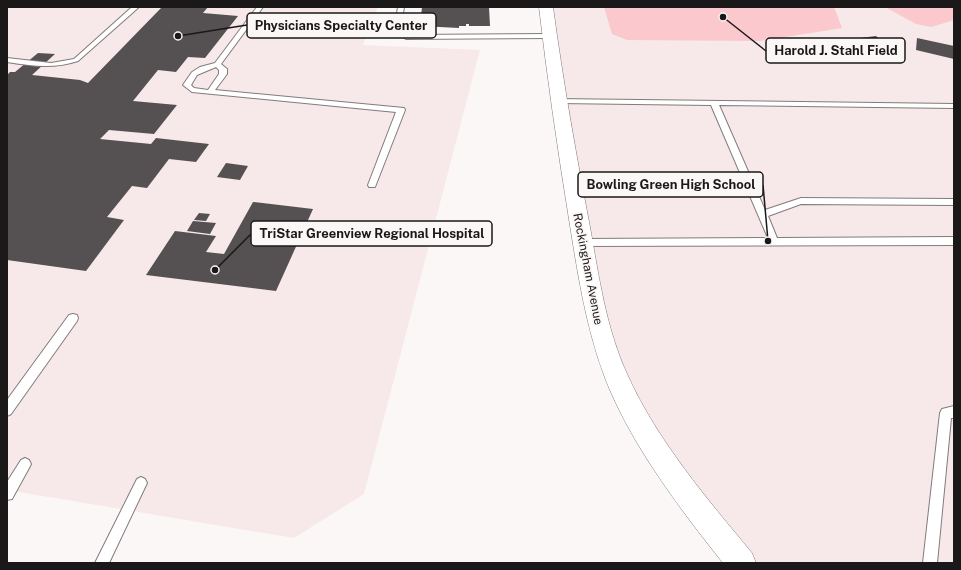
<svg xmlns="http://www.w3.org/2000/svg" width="961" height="570" viewBox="0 0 961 570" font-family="'Public Sans',sans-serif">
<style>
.built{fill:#f7e8e9}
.green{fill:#fac8cd}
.building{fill:#555051}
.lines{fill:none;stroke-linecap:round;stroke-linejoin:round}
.service-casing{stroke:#817b7c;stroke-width:2}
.minor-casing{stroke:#817b7c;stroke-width:1}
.service{fill:#fff;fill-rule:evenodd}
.minor{fill:#fff;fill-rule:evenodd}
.labels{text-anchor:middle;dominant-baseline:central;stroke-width:4;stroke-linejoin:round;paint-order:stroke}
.street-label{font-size:12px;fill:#1a1818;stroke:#fcf7f7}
.leader{fill:none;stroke:#1a1818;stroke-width:1.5}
.callout-dot{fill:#1a1818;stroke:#fcf7f7;stroke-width:1.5}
.callout{fill:#fcf7f7;stroke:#1a1818;stroke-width:1.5}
.callout-label{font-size:13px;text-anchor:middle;font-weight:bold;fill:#1a1818}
</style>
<rect width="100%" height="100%" fill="#fcf7f7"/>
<!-- built -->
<path class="built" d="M7,7H378L363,45L480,50L364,494L294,538L7,490Z
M546,7H954V563H746L638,420L593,303Z"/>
<!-- green -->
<path class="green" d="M604,7H834L842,28L760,41L627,40L612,34Z
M885,7H954V20L931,27L916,24Z"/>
<!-- building -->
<path class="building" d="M162,7H208L203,13L238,16L205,58L188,57L176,72L158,70L133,101L177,105L154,134L109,130L100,139L151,144L156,138L209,144L196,162L169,159L147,188L132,186L107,217L124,220L86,271L7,260V75L10,72H15L38,53L55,54L32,75L80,80L88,83Z
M422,7H489L490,26H469V24H466V26H459V28L420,26Z
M876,36L895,52L822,61L805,45Z
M917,38L954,46V59L916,50Z
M226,163L248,166L240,180L217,177Z
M253,202L313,209L276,291L146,275L175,231L216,236L206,252L224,254Z
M199,213L210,214L206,221L194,220Z
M193,221L216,223L210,234L187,231Z"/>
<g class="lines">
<defs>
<path id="service" d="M132,7H139L78,61C54,69 32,66 7,62V58L51,63L74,59Z
M257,7H263L221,64L227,69V74L215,90L404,108L405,110L375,187H369L368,185L396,112L192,92L183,85L192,72L200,67L215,63ZM216,67L219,70V74L208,90L194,88L191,85L197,75Z
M398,7H404L400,31L407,35L550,34L553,36L550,38L406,39L394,32Z
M555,99L954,104V108L719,105L765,210L801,198L954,199V205L801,204L768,216L777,238L954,237V245L580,246L578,243L583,239L768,238L711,105L558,103H555Z
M73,314L77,315L78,318L77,321L11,414L7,416V400L69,315Z
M954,406V418H951L937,563H923L940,413L942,409Z
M25,458L29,460L31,464L29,468L12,499L7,500V482L21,460Z
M141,477L145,479L147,483L109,563H95L137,479Z"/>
<path id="minor" d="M539,7H553C563,81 576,154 590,227C599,277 606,329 628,376C657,440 707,499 752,553L756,563H723C680,509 630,443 605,378C585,325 577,269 568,213C557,145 547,76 539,7Z"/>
</defs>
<!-- service casing -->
<use href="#service" class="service-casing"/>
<!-- minor casing -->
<use href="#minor" class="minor-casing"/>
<!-- service -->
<use href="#service" class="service"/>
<!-- minor -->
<use href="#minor" class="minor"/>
</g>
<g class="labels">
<!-- street labels -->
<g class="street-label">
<text transform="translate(588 269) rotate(79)">Rockingham Avenue</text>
</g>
</g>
<!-- callouts -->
<path class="leader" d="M178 36L247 25M723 17L766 51M768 241L763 185M215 270L251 234"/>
<g class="callout-dot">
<circle cx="178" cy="36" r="4"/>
<circle cx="723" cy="17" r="4"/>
<circle cx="768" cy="241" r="4"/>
<circle cx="215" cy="270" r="4"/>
</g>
<g class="callout">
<rect x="247" y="13" width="189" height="25" rx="4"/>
<rect x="766" y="38" width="139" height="25" rx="4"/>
<rect x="578" y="172" width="185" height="25" rx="4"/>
<rect x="251" y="221" width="241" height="25" rx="4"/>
</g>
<g class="callout-label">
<text x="341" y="30">Physicians Specialty Center</text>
<text x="836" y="55">Harold J. Stahl Field</text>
<text x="671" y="189">Bowling Green High School</text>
<text x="372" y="238">TriStar Greenview Regional Hospital</text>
</g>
<!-- border -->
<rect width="961" height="570" fill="none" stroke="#1a1818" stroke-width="16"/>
</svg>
